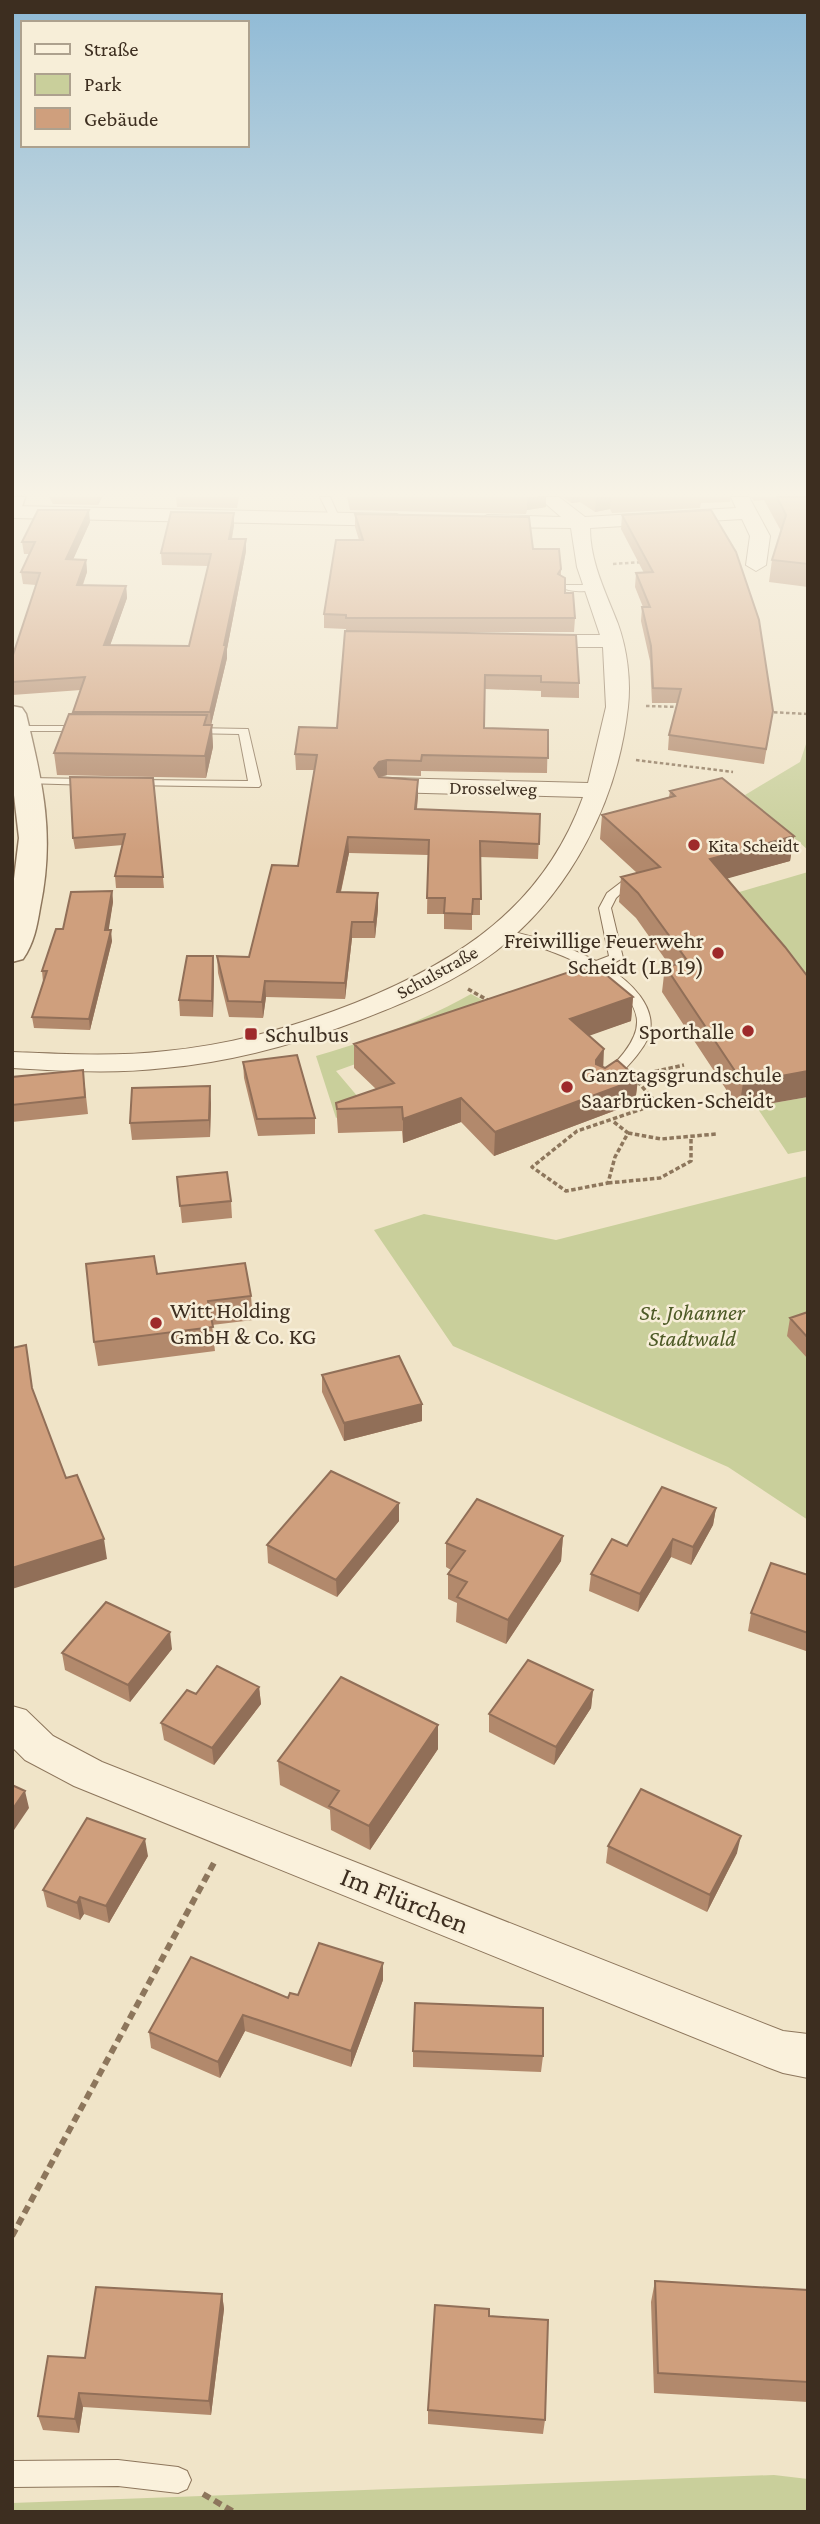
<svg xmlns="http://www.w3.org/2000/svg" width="820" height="2524" viewBox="0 0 820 2524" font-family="'Crimson Pro',serif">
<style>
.green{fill:#c9cf9b}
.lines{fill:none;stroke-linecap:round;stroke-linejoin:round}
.service-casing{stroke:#8d765c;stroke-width:2}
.minor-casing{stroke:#8d765c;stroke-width:2}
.tertiary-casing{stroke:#8d765c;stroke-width:3}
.path-far2{stroke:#8d765c;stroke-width:2.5;stroke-dasharray:3.5 2.5;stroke-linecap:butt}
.path-far1{stroke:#8d765c;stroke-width:3.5;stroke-dasharray:4.5 2.5;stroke-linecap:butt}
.path{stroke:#8d765c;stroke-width:6;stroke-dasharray:8 5;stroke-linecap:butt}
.service{fill:#faf1dc;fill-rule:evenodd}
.minor{fill:#faf1dc;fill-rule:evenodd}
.tertiary{fill:#faf1dc;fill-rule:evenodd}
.wall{fill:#b2896c}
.shaded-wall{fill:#916f58}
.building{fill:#cf9f7d;stroke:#916f58;stroke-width:2}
.poi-dot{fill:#9e2a2b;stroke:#f7eed8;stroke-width:2.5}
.labels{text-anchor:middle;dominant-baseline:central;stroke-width:5;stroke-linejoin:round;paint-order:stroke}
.far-street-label{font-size:19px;fill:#3d2e20;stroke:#f7eed8}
.far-poi-label{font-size:19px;fill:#3d2e20;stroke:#f7eed8;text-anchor:start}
.poi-label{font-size:23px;fill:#3d2e20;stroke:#f7eed8;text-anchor:start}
.park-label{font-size:23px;font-style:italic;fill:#4d5a26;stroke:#f7eed8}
.near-street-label{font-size:28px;fill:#3d2e20;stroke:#f7eed8}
</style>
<rect width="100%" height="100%" fill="#f0e4c8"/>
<!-- green -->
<path class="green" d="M808,738V850L745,795L800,762Z
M808,872V983L736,893Z
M471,994L503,1011L336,1071L364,1104L336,1118L316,1056C371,1040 421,1022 471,994Z
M808,1097V1150L788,1154L756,1106Z
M808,1176V1520L728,1467L453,1346L374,1230L424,1214L556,1240Z
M774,2475L808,2479V2512H12V2503Z"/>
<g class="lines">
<defs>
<path id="service" d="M320,497H330L340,519L338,521H332Z
M561,585H594L599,588C590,593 569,592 560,587Z
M82,726L86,727V731H12V727L16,726Z
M192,728L248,729L261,785L259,787L128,785L126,783L132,780L248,781L239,734L188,733L186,731Z
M28,778L92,779L98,782L92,785L24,783V779Z
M628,877L634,881L616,898L611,908L623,958L606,967C629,980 660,1008 648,1038C640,1055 625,1068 613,1082L608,1083L601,1079C612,1065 627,1053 634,1036C654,990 569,957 536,946C524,942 505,941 496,933L502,929C534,937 567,945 596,961L609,956L599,908L607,893Z
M118,2460L178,2467L187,2471L191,2480L187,2489L178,2493L118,2486L12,2487V2461Z"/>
<path id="minor" d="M538,497H559L585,517L736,508L731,497H749L770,536L766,565L756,571L746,565L750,536L742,519L590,528C590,562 606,593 618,624C627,649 631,680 628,707C618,800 571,893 496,951C455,982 407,1002 360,1020C297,1044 232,1062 165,1068C115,1074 63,1071 12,1068V1052C63,1054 115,1057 166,1051C231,1045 294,1027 355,1003C459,961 543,907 583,797L388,792L380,790L376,785L380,780L388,778L588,783L606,707L603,647H536L529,645L526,641L529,637L536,635H600L577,567L571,528L487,527L478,521L487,515L561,517Z
M12,506L397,514L406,520L397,526L12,518Z
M12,1706L26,1710L53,1736L102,1762L783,2031L808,2034V2078L783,2073L767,2067L74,1786L25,1760L12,1747Z"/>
<path id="tertiary" d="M12,497H25L20,513L12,515Z
M12,706L22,708L26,714C43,784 55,836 40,908C37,926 34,943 23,959L12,962V895L19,838L12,778Z"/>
</defs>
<!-- service casing -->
<use href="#service" class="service-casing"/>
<!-- minor casing -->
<use href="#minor" class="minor-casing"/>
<!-- tertiary casing -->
<use href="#tertiary" class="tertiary-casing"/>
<!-- path-far2 -->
<path class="path-far2" d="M613,564L643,562
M646,706L679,707
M768,712L808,714
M636,760L733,772"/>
<!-- path-far1 -->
<path class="path-far1" d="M468,989L491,1002
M648,1073L684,1065
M614,1122L628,1133L615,1157L608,1183L566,1191L532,1167L577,1131L642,1109L652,1098L638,1082
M628,1133L661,1139L716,1134
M608,1183L660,1178L691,1161V1137"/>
<!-- path -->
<path class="path" d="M12,2236L215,1861
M203,2494L234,2512"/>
<!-- service -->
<use href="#service" class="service"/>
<!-- minor -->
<use href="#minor" class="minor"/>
<!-- tertiary -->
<use href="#tertiary" class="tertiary"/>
</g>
<!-- wall -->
<path class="wall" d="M49,497H102L98,505L53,504Z
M176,497H239L237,508L177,507Z
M347,497H546V507L527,510L526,514L350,510Z
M563,497H731L730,502L701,503L700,508L612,513L610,509L595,512L580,502L571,503Z
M751,497H808V587L769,582L772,560L781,531L764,500L754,501Z
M234,513V525L232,539H246V551L227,649V658L211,725L213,747L206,778L57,775L54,753L73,714V712L81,690L12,695V658L36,585L23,584L21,572L29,554H24L22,542L90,522L73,559L86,560L87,572L83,585L126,586L127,598L110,645L189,646L208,566L162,565L161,553Z
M355,514L533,549L561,569V576L565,593L575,618L574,632H395L579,683V698L541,697V691L485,689L484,728L548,730L547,773L421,771V776L387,775L380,777L418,795L417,809L540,814L538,859L480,857V915H472V930L444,929V914H427L428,855L349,853L341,892L378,893V909L375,938H352L345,999L266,997L263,1018L229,1017L218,973L217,956L249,957L298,866L314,770H296L295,754L337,728L346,629L324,628V614L359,540L355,527Z
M622,515L773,711L764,764L668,750L669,735L677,703H652L650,661L641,621L642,607H643L635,587L636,573H644L621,529Z
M153,778L164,888H116L115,876L123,845L75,849L73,838Z
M670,791L794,836L790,861L727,878L785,947L739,1109L662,992L665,966H670L636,918L619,902L621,877L637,873L600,839L602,815L669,797Z
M112,891L113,902L108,930L112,941L90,1030L34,1028L32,1017L43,982L42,971L63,929Z
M213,956L214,973L213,1017L180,1016L179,1000Z
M633,997L631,1021L589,1035L603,1067L638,1079L635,1103L494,1156L461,1122L403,1143L402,1131L338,1133L336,1103L376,1089L354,1068V1044Z
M243,1062L315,1118V1134L258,1136L244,1078Z
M12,1077L85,1087L88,1114L12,1122Z
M211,1103L210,1137L132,1140L130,1123Z
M177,1177L231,1201L232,1218L182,1223Z
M157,1274L251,1296L253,1320L212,1325L215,1351L98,1366L94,1342Z
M808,1312V1359L787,1336L790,1318Z
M322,1375L422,1404V1421L344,1441L322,1392Z
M716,1508L713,1525L691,1565L671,1557L638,1612L589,1591L591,1574L627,1546Z
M399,1521L337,1597L268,1563L267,1545Z
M563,1536L561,1561L506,1644L456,1622L457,1603L448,1599V1574L451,1570L446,1567V1543Z
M808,1575V1645L806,1651L748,1631L751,1613Z
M172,1649L130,1702L65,1670L62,1653Z
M259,1687L261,1704L214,1765L164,1740L161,1723L196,1694Z
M593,1690L591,1708L554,1765L489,1732V1714Z
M438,1749L370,1850L331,1830L330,1810L280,1785L278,1761Z
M608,1846L737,1853L707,1912L606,1863Z
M148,1856L109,1923L84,1914L80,1920L47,1907L43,1890Z
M383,1980L351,2067L245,2031L220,2078L151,2048L149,2032L288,1998L298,1995Z
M413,2051L543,2056L541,2072L413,2067Z
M655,2281L808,2290V2402L654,2393L651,2302Z
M222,2294L224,2309L211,2415L83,2407L79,2433L43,2430L38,2416L85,2358Z
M489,2316L545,2420L543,2434L428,2424V2410Z"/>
<!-- shaded-wall -->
<path class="shaded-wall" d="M97,497H102L98,505Z
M527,497H546V507L527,510Z
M571,497H580V502L571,503Z
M596,497H611L610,509L595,512Z
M89,510L90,522L68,571L66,559Z
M234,513V525L229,551V539Z
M246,539V551L227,649V658L211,725L210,712Z
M86,560L87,572L78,597L77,585Z
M126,586L127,598L106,657L104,645Z
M212,725L213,747L206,778L205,756Z
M387,760V775L379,777L374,768L379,762Z
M418,780V795L415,825V809Z
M12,805L14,816L13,829L12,821Z
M794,836L790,861L708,884L710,859Z
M348,837L349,853L337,908V892Z
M112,891L113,902L107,941L105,930Z
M378,893V909L375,938L374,922Z
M352,922V938L345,999V983Z
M111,930L112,941L90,1030L89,1019Z
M213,956L214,973L213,1017L212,1001Z
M265,981L266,997L263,1018L262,1002Z
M633,997L631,1021L569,1043L570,1019Z
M604,1049L603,1073L594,1083L596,1060Z
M808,1071V1097L739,1109L743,1083Z
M638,1079L635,1103L494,1156L495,1132Z
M210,1086L211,1103L210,1137L209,1120Z
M461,1098V1122L403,1143V1119Z
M422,1404V1421L344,1441V1423Z
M399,1503V1521L337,1597L336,1580Z
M716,1508L713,1525L691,1565L693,1547Z
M563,1536L561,1561L506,1644L508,1620Z
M104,1539L107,1559L12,1589V1568Z
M673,1539L671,1557L638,1612L640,1594Z
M170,1632L172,1649L130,1702L128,1685Z
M259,1687L261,1704L214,1765L212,1748Z
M593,1690L591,1708L554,1765L556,1747Z
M438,1725V1749L370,1850L369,1826Z
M25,1791L29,1808L12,1833V1810Z
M741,1836L737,1853L707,1912L710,1895Z
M145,1839L148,1856L109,1923L106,1906Z
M80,1897L84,1914L80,1920L77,1903Z
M383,1963V1980L351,2067V2051Z
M243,2015L245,2031L220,2078L218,2062Z
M222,2294L224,2309L211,2415L209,2401Z
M79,2393L83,2407L79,2433L75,2419Z"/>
<!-- building -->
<path class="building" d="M777,497H808V564L772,560L786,515Z
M38,510H89L66,559L86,560L77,585L126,586L104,645L189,646L211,554L161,553L171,512L234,513L229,539H246L224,645H226L210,712H73L85,677L12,682V658L40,573L21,572L35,542H22Z
M711,510L736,552L759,620L773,711L766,749L669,735L681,689L653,688L651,646L642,607H650L636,573L653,572L622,515Z
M355,514L529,517L533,549H559L561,569L558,574L565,578V593H573L575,618H346V615L324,614L336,540H363Z
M345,631L576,635L579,683L541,682V676L485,675L484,728L548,730V758L422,755L421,761L387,760L379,762L374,768L379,777L418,780L415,809L540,814L539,844L480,841L481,899H473L472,914L444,913L445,898H427L429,840L348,837L337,892L378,893L374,922H352L345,983L265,981L262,1002L228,1001L217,956L249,957L272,865L298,866L317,755L295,754L299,727L337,728Z
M69,714L207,715L204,725H212L205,756L54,753Z
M70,777L153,778L163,877L115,876L125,834L73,838Z
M722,778L794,836L710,859L785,947L808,977V1071L743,1083L665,966L689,963L638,893L621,877L660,867L602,815L675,796L670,791Z
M112,891L105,930H111L89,1019L32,1017L47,971H42L56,929H63L71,892Z
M187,956H213L212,1001L179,1000Z
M593,964L633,997L570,1019L604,1049L596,1060V1064L605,1068L617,1060L638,1079L495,1132L461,1098L403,1119L402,1107L337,1109L336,1103L394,1083L354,1044Z
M297,1055L315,1118L257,1119L243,1062Z
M83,1070L85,1097L12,1105V1077Z
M210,1086L209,1120L130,1123L132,1088Z
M227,1172L231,1201L180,1206L177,1177Z
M154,1256L157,1274L245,1263L251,1296L208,1301L213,1327L94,1342L86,1264Z
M808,1312V1338L790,1318Z
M26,1345L32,1388L66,1478L77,1475L104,1539L12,1568V1348Z
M399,1356L422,1404L344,1423L322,1375Z
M331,1471L399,1503L336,1580L267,1545Z
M662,1487L716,1508L693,1547L673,1539L640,1594L591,1574L612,1539L627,1546Z
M477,1499L563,1536L508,1620L457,1597L467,1582L448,1574L465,1551L446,1543Z
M771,1563L808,1575V1633L751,1613Z
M106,1602L170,1632L128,1685L62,1653Z
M528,1660L593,1690L556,1747L489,1714Z
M217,1666L259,1687L212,1748L161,1723L187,1690L196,1694Z
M341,1677L438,1725L369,1826L329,1806L339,1791L278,1761Z
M12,1785L25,1791L12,1810Z
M641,1789L741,1836L710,1895L608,1846Z
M87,1818L145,1839L106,1906L80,1897L77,1903L43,1890Z
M319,1943L383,1963L351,2051L243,2015L218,2062L149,2032L191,1957L288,1998L290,1993L298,1995Z
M415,2003L543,2008V2056L413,2051Z
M655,2281L808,2290V2382L658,2373Z
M96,2287L222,2294L209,2401L79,2393L75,2419L38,2416L48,2356L85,2358Z
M435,2305L489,2309V2316L548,2320L545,2420L428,2410Z"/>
<!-- sky -->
<linearGradient id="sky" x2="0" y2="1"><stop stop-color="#8fbad6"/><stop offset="0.58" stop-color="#f8f3e6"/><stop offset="1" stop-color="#f8f3e6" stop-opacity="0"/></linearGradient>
<rect width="820" height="851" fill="url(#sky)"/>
<!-- markers -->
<g class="poi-dot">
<circle cx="694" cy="845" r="7"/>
<circle cx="718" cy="953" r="7"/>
<circle cx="748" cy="1031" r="7"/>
<rect x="244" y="1027" width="14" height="14" rx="3.5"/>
<circle cx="567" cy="1087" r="7"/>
<circle cx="156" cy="1323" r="7"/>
</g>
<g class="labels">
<!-- far-street labels -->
<g class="far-street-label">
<text transform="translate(493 788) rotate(1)">Drosselweg</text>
<text transform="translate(437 972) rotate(-29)">Schulstraße</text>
</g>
<!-- far-poi labels -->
<g class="far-poi-label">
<text x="708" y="845">Kita Scheidt</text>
</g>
<!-- poi labels -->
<g class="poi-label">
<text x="704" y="940" text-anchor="end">Freiwillige Feuerwehr<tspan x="704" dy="26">Scheidt (LB 19)</tspan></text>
<text x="734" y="1031" text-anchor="end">Sporthalle</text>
<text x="265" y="1034">Schulbus</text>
<text x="581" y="1074">Ganztagsgrundschule<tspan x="581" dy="26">Saarbrücken-Scheidt</tspan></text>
<text x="170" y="1310">Witt Holding<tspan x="170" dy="26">GmbH &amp; Co. KG</tspan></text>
</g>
<!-- park labels -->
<g class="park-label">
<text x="692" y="1312">St. Johanner<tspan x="692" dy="26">Stadtwald</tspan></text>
</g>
<!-- near-street labels -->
<g class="near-street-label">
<text transform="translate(405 1900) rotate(22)">Im Flürchen</text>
</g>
</g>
<!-- border -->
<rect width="820" height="2524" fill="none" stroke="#3d2e20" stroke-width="28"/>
<!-- legend -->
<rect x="21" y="21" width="228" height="126" fill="#f7eed8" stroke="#ada18e" stroke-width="2"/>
<rect x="35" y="44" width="35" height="10" fill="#faf1dc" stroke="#ada18e" stroke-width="2"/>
<text x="84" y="56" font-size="21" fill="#3d2e20">Straße</text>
<rect x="35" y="74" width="35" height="21" fill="#c9cf9b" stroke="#ada18e" stroke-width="2"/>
<text x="84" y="91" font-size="21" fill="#3d2e20">Park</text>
<rect x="35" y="108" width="35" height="21" fill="#cf9f7d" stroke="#ada18e" stroke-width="2"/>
<text x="84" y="126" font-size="21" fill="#3d2e20">Gebäude</text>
</svg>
